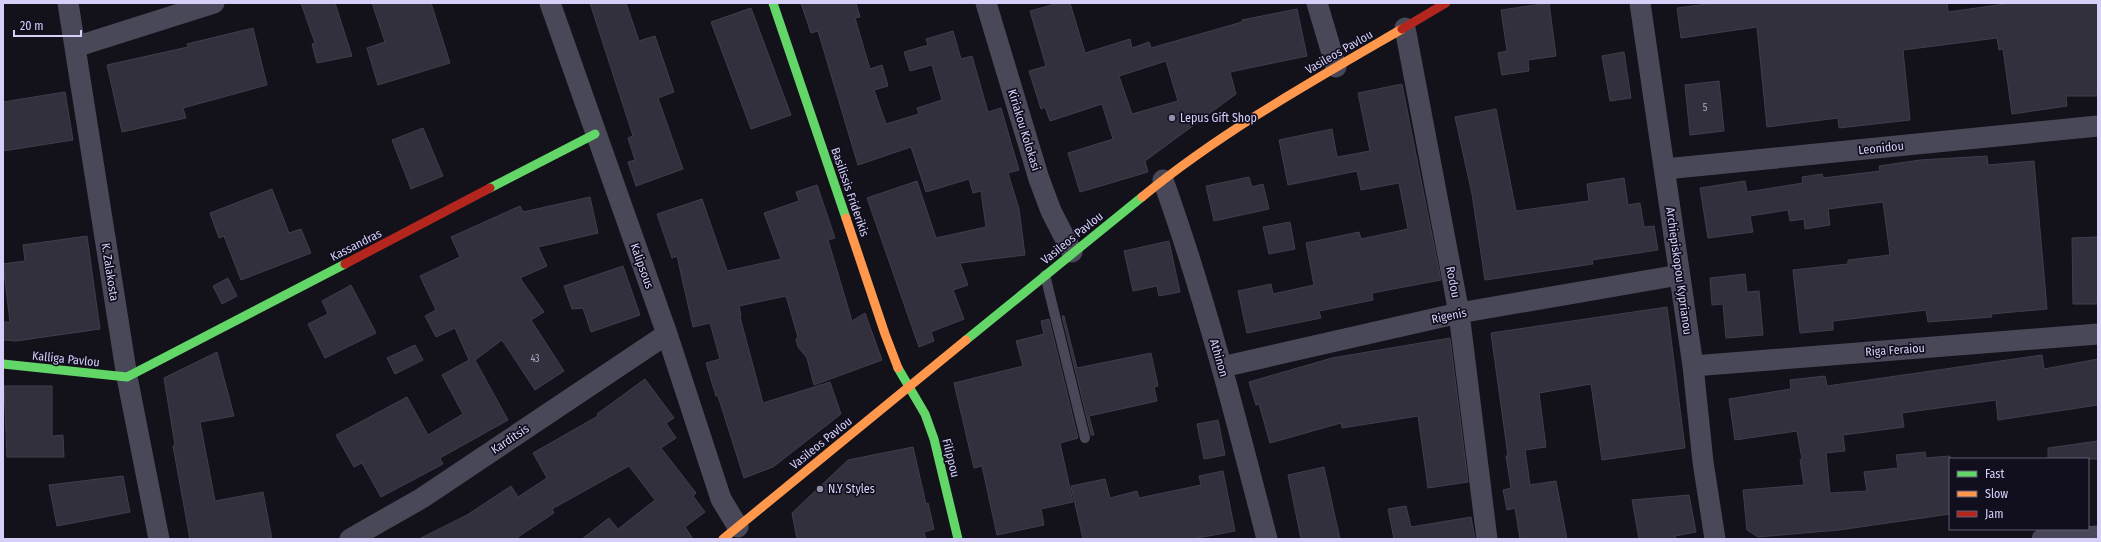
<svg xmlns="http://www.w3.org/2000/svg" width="2101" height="542" viewBox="0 0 2101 542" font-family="'Fira Sans Condensed',sans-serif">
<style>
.building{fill:#32303c;stroke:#413d4d;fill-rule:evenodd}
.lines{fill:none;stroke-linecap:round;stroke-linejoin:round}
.lane{stroke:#494859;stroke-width:10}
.street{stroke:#494859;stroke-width:21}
.fast{stroke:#63d668;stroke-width:9}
.slow{stroke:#ff974d;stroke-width:9}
.jam{stroke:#b3261e;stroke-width:9}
.poi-dot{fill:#928eab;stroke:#110e1d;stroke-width:1.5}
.labels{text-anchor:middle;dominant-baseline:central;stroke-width:3.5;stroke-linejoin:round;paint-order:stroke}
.number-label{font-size:10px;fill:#ada8ca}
.street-label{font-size:12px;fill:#d6d0f9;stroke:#110e1d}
.poi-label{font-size:12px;fill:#d6d0f9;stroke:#110e1d;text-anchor:start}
</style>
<rect width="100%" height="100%" fill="#13121a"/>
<!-- building -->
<path class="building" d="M301,3H335L352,56L317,63L312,44L315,43Z
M372,3H431L450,63L378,85L367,48L385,42Z
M590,3H626L639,41L655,36L674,92L658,98L683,169L636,186L628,162L635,160L628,138L633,136Z
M801,3H856L860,17L855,18L870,69L882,65L888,86L874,90L886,124L919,114L917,108L942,100L932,65L910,71L904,52L928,45L926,39L953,31L961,59L972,56L988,112L1001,108L1019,170L1008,173L1019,209L1025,255L960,263L968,285L953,290L964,319L931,332L934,341L919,347L867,198L917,181L936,238L986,227L981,191L973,193L969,179L926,192L911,147L858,165L818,31L811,33Z
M1059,3H1070L1085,53L1130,39L1132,48L1149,42L1151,48L1242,22V20L1297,9L1307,56L1230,72L1236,94L1145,161L1148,172L1080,192L1068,153L1113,139L1102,104L1050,121L1045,107L1041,109L1029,71L1046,66L1030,11ZM1166,61L1178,101L1132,114L1119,76Z
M1549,3L1556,56L1528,60L1529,71L1502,75L1498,53L1507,51L1501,10Z
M1715,3H1947L1948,12L2012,3H2098V96H2066L2067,106L2012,114L2003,49L1999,50L1997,38L1903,50L1910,120L1839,128L1838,118L1767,127L1757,27L1681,38L1677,8Z
M751,8L791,115L751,129L711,22Z
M253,28L267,85L183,108L186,118L122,132L107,65L188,47L187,44Z
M1624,52L1631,98L1610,101L1602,56Z
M1719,81L1724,131L1690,135L1685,85Z
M1402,84L1441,280L1372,293L1373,300L1319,311L1321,318L1247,333L1238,291L1271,284L1273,294L1314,285L1306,243L1359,232L1361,239L1408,229L1399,183L1361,190L1357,171L1288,185L1279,140L1332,129L1337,157L1370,151L1358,93Z
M65,92L73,140L3,151V102Z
M1496,109L1516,211L1589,201L1587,184L1624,178L1628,205L1640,203L1644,227L1654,226L1658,250L1592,260L1593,264L1485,280L1472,194L1455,117Z
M423,128L443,176L411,189L392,140Z
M1987,156L1988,165L2034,161L2047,309L1991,314L1992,317L1928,322L1926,310L1833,321V330L1800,333L1793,270L1848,264V260L1890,255L1883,202L1828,209L1830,225L1805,229L1804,219L1790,221L1788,210L1750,216L1753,232L1708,238L1700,188L1745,181L1747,192L1803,183L1802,177L1822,174L1823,178L1880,171L1879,166L1920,160Z
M1249,177L1252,187L1263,184L1269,209L1214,221L1206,186Z
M817,185L835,238L828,240L852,321L865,313L882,360L814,385L807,358L798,347L796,339L798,337L786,296L739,306L741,316L740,317L763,403L830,382L841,414L773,467L744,478L718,396H716L706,363L720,359L710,323L693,327L677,256L672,258L657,214L702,199L727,271L781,259L764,213L799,201L796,192Z
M272,189L289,233L301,229L311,253L241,280L224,236L219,238L210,213Z
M590,197L598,233L538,247L547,266L520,278L544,312L531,320L564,371L535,390L502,340L475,360L508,420L440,458L443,464L381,497L362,463L354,467L336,435L407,397L428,435L463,414L442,375L469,360L455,328L436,337L425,316L436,310L420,276L460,257L451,237L520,206L523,212Z
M1290,222L1295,249L1269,254L1263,227Z
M87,236L100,329L16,341L3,340V322H10L3,264L25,261L23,245Z
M2098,237V304H2073L2072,238Z
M1169,241L1180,292L1159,296L1157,286L1133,291L1124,251Z
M623,266L640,315L591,332L583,308L572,309L564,286Z
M1745,274L1747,292L1759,291L1763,335L1726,338L1723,304L1712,305L1710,278Z
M228,278L237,296L222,304L213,286Z
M351,285L376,333L325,358L308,324L328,314L322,301Z
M1667,307L1685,448L1602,460L1591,384L1539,393L1546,447L1525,450L1530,485L1556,481L1567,539H1520L1515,508L1507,510L1503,490L1511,488L1506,456H1508L1491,333Z
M1062,316H1064L1077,368L1151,353L1158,386L1154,387L1157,401L1089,416L1094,435H1091Z
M1049,319L1078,438L1060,443L1073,502L1041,509L1044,525L997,535L982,466L974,468L954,383L1023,366L1016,341L1044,334L1041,321Z
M1450,338L1468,482L1428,488L1418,416L1342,428L1341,423L1270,443L1259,404L1256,405L1249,382L1332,358Z
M415,345L423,360L395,374L387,358Z
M217,352L234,416L200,422L215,501L263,492L272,539H190L173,446L175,445L164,378Z
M2042,355L2044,369L2098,359V405L1998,420L1996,400L1902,413L1904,427L1843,435L1845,451L1826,453L1830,493L1867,491L1864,472L1898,468L1896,455L1925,452L1926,458L1950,456V514L1839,530L1758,537L1747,530L1743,490L1804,485L1800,460L1802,459L1797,431L1735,440L1729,399L1791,389L1790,380L1825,376L1827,386Z
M645,379L674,418L666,423L676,438L661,448L696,493L693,496L705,512L685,527L693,539H582L609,518L618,529L655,500L629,466L552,509L554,513L515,539H419L467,515L511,486L518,497L547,478L533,453L598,416L597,414Z
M4,386H52V436L63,435L64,457H7Z
M1218,420L1225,455L1204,459L1197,424Z
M2098,441V459H2048V448Z
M913,447L926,504L928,503L934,529L924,532L926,539H797L792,513L848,460Z
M1324,467L1340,539H1301L1288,475Z
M1223,471L1235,531L1192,539H1083L1071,486L1105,479L1110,498L1137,491L1139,498L1201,485L1199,476Z
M123,476L130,512L57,526L49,485Z
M1689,495L1696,532L1675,536L1676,539H1639L1632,500Z
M1406,506L1411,527L1471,517L1475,539H1394L1388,509Z"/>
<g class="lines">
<!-- lane -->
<path class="lane" d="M1045,275L1085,438"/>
<!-- street -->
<path class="street" d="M68,3L127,377L159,539
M550,3L667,334L721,499L738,527
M986,3L1039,179L1051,211L1072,252
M1317,3L1336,67
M1640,3L1693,366L1703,462L1715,539
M1405,28L1459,313L1487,539
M75,47L214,3
M1665,169L2098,126
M1163,180C1205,297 1236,418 1267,539
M1693,366L2098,334
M1222,367L1459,313L1679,275
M350,539L422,498L667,334
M2042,539L2098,536"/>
<!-- fast -->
<path class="fast" d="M773,3L846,218
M490,188L595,134
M966,340L1142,197
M3,364L127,377L345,264
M898,368L925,414L934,439L958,539"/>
<!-- slow -->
<path class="slow" d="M1142,197C1221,132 1314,80 1402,29
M846,218L885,334L898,368
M723,539L966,340"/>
<!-- jam -->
<path class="jam" d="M1402,29L1446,3
M345,264L490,188"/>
</g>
<!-- markers -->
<g class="poi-dot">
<circle cx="1172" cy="118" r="4"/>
<circle cx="820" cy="489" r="4"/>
</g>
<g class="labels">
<!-- number labels -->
<g class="number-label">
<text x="1705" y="108">5</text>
<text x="535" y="359">43</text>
</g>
<!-- street labels -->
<g class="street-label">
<text transform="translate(1339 52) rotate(-30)">Vasileos Pavlou</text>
<text transform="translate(1024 130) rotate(73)">Kiriakou Kolokasi</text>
<text transform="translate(1881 148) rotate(-6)">Leonidou</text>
<text transform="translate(850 192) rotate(71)">Basilissis Friderikis</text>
<text transform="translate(1072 238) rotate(-39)">Vasileos Pavlou</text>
<text transform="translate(356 245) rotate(-27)">Kassandras</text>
<text transform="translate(642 266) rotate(70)">Kalipsous</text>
<text transform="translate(1679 271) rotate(82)">Archiepiskopou Kyprianou</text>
<text transform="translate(110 272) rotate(81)">K. Zalakosta</text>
<text transform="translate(1453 282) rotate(79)">Rodou</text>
<text transform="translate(1449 316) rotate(-12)">Rigenis</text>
<text transform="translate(1895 350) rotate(-4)">Riga Feraiou</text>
<text transform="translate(1219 358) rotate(74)">Athinon</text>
<text transform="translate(66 359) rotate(6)">Kalliga Pavlou</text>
<text transform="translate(510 439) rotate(-34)">Karditsis</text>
<text transform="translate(821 443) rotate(-39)">Vasileos Pavlou</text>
<text transform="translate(951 458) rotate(76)">Filippou</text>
</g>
<!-- poi labels -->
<g class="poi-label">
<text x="1180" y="118">Lepus Gift Shop</text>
<text x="828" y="489">N.Y Styles</text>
</g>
</g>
<!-- border -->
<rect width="2101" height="542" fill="none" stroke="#d6d0f9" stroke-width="8"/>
<!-- legend -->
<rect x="1949" y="458" width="140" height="72" fill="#110e1d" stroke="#605c75"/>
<rect x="1957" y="471" width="20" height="6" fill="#63d668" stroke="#605c75"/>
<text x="1985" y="478" font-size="12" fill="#d6d0f9">Fast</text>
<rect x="1957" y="491" width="20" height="6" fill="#ff974d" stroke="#605c75"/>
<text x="1985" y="498" font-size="12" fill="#d6d0f9">Slow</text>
<rect x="1957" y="511" width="20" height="6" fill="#b3261e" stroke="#605c75"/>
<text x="1985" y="518" font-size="12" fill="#d6d0f9">Jam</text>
<!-- scale -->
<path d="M14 30v6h67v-6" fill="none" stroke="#d6d0f9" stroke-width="2"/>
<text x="20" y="30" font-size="12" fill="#d6d0f9" stroke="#110e1d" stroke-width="3" paint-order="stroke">20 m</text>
</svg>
